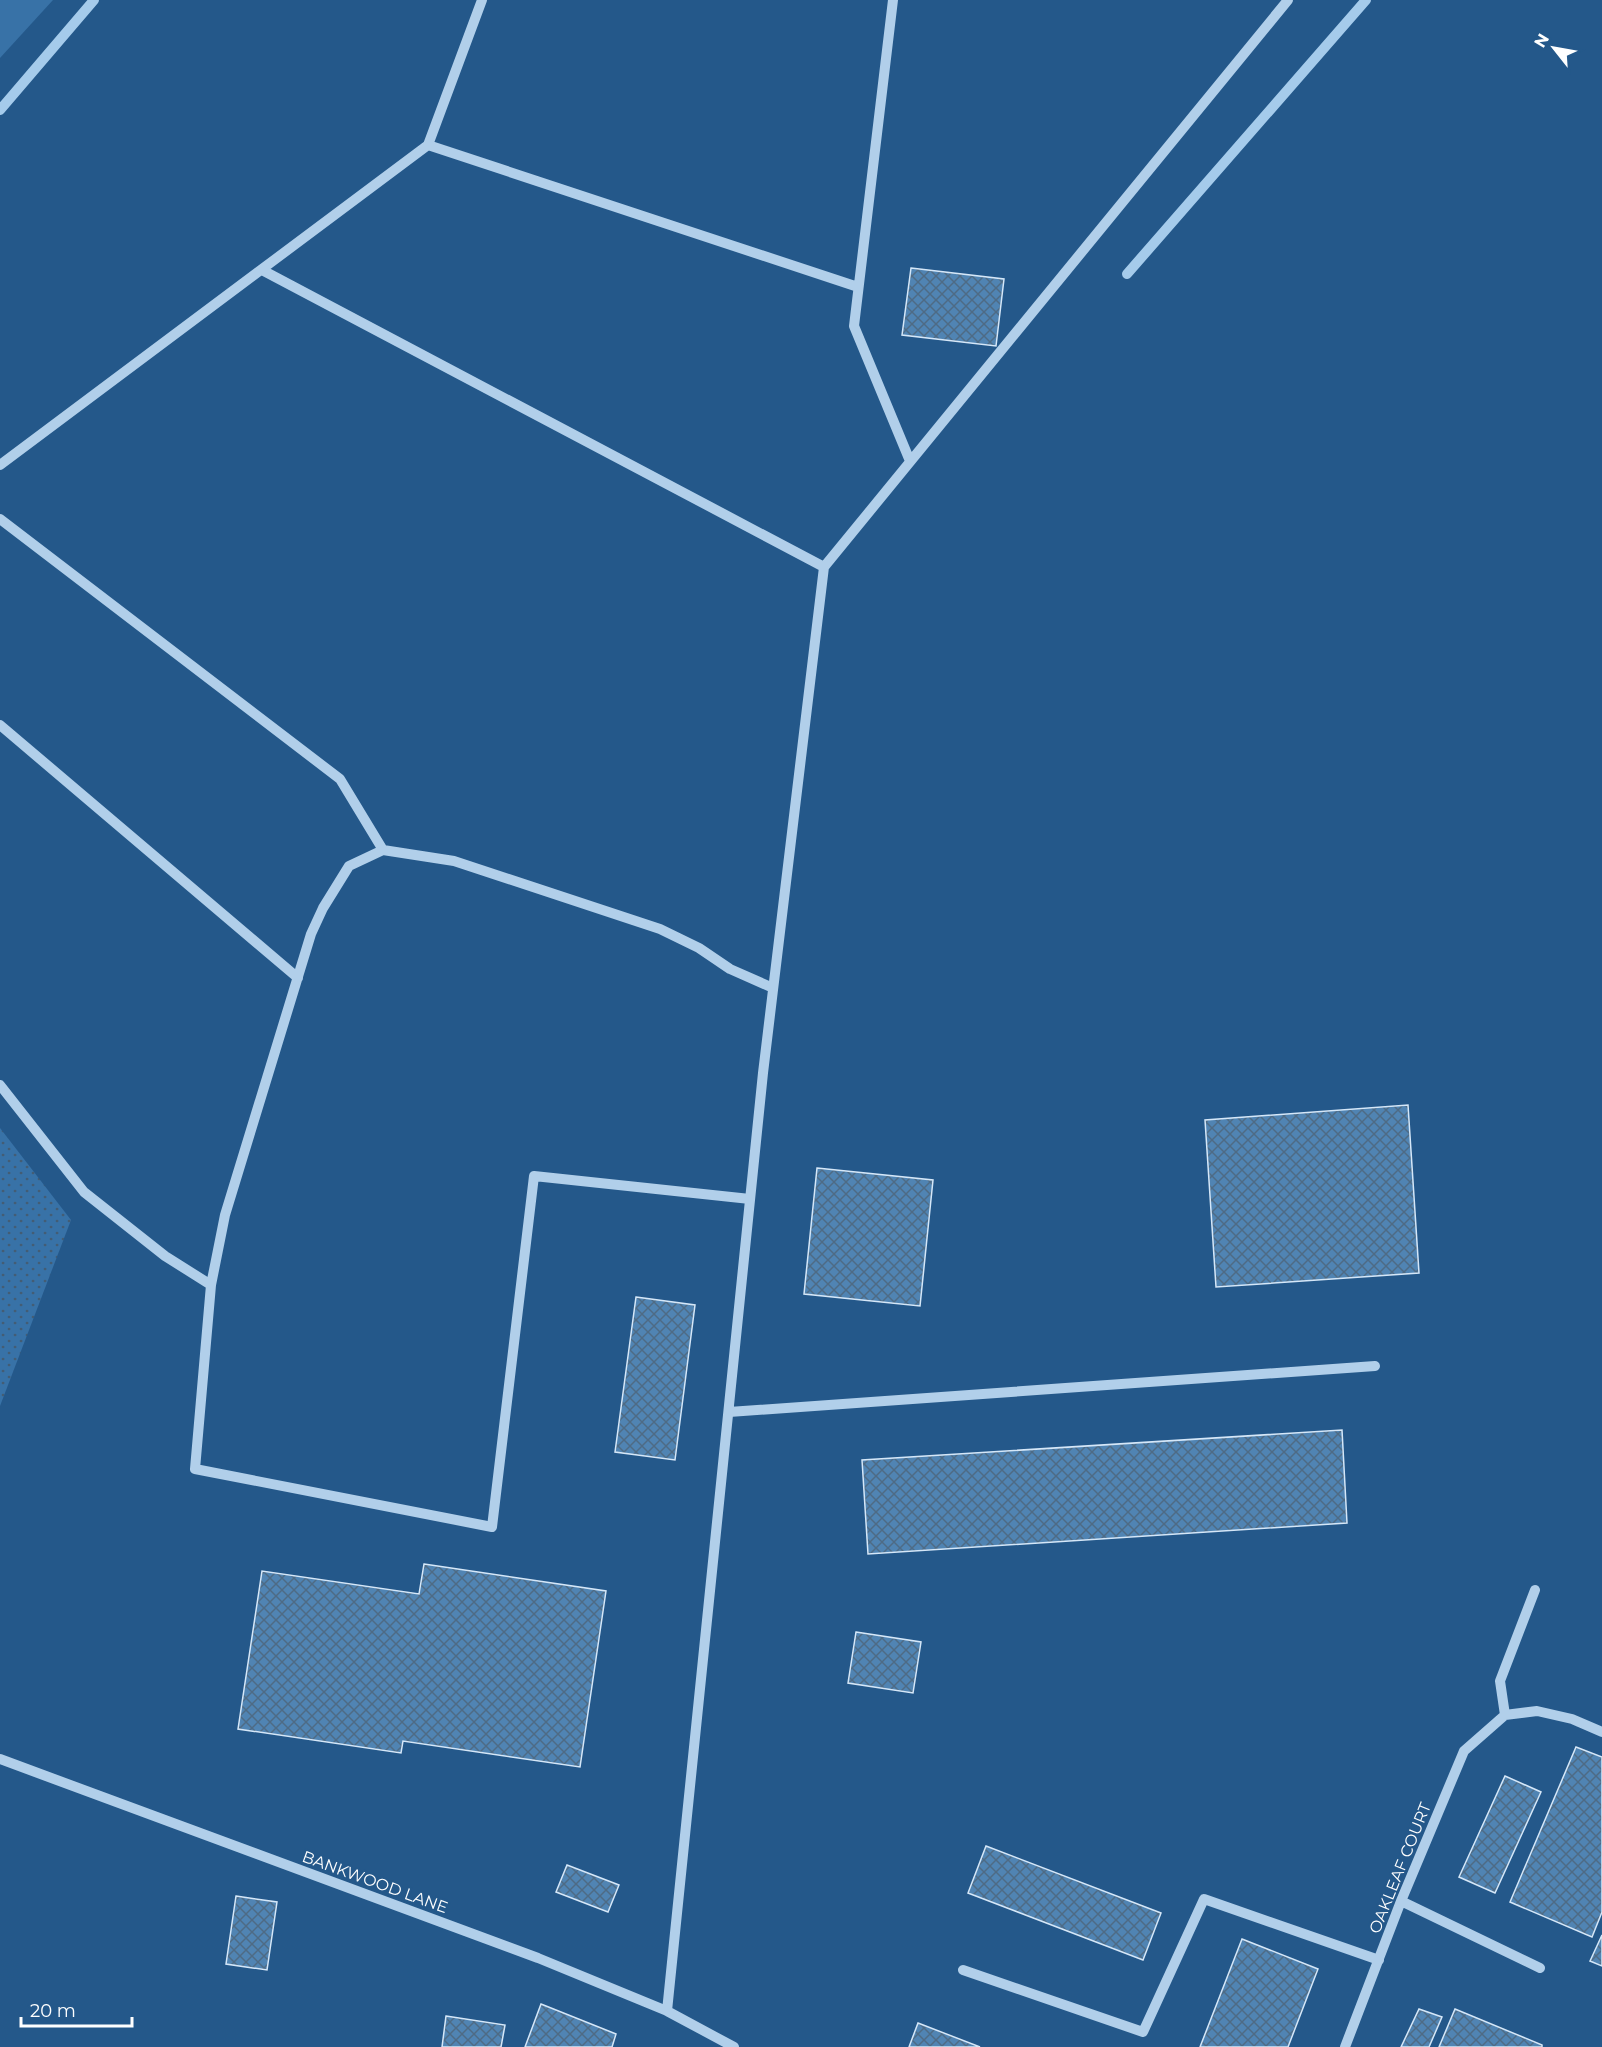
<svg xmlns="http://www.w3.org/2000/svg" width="1602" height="2047" viewBox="0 0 1602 2047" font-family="Montserrat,sans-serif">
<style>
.grass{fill:#3872a7}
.garden{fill:url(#garden-dots)}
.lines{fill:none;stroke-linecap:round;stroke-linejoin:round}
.stream{stroke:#a5cbeb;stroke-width:10}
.building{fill:url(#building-cross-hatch);stroke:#d5e7f8;stroke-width:1.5}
.minor{stroke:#b1cfea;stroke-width:10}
.labels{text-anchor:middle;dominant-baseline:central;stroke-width:4.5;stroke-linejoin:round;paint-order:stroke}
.street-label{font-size:16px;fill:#fff;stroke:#24588a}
</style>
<defs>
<pattern id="garden-dots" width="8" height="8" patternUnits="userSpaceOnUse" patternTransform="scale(1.5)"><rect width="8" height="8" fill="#3872a7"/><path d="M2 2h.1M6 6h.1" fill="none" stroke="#435d75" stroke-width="1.8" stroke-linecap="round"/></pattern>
<pattern id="building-cross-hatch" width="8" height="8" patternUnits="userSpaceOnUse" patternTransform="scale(1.5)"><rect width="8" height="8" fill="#5084b3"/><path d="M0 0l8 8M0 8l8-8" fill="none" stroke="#4e6b85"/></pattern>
</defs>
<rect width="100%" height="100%" fill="#24588a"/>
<!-- grass -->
<path class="grass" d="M0,0H53L0,58Z"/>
<!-- garden -->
<path class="garden" d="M0,1128L71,1220L0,1406Z"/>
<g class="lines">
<!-- stream -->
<path class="stream" d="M0,110L94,0
M1127,274L1366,0"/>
</g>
<!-- building -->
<path class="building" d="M911,268L1004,279L996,346L902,335Z
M1408,1105L1419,1273L1216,1287L1205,1120Z
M817,1168L933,1180L920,1306L804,1294Z
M636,1297L695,1305L675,1460L615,1452Z
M1342,1430L1347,1523L868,1554L862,1460Z
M424,1564L606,1591L580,1767L403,1741L401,1753L238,1729L262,1571L419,1594Z
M856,1632L921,1642L913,1693L848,1683Z
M1576,1747L1602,1757V1912L1592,1937L1510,1902Z
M1505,1776L1541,1792L1495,1893L1459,1877Z
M986,1846L1161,1913L1143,1960L968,1893Z
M567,1865L619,1885L608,1912L556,1892Z
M236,1896L277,1902L267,1970L226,1964Z
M1602,1935V1966L1590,1961Z
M1242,1939L1318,1969L1288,2047H1200Z
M541,2004L616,2034L612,2047H525Z
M1419,2009L1442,2017L1429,2047H1401Z
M1455,2009L1542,2045V2047H1439Z
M446,2016L505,2025L501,2047H442Z
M918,2023L980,2047H909Z"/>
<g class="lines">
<!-- minor -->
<path class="minor" d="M482,0L428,145L858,287
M893,0L854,326L910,461
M262,270L824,567
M0,465L428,145
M0,519L340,779L383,850
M0,725L298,978
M0,1085L84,1192L165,1256L211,1285L225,1215L311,934L323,908L349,866L383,850L454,861L660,929L699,948L730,969L773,988
M211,1285L195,1469L492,1527L534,1176L750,1199
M729,1412L1375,1366
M1505,1715L1500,1681L1535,1590
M0,1759L538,1958L667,2011L734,2047
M1401,1901L1540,1968
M963,1970L1143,2032L1204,1899L1379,1960
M667,2011L763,1073L824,567L1288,0
M1345,2047L1401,1901L1464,1751L1505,1715L1537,1711L1572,1719L1602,1732"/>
</g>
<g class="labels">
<!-- street labels -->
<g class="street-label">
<text transform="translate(1400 1868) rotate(-68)">OAKLEAF COURT</text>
<text transform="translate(375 1882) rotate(20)">BANKWOOD LANE</text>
</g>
</g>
<!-- north arrow -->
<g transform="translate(1554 48) rotate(301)" stroke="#24588a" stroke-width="4.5" paint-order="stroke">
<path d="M0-4.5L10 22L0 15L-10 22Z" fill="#ffffff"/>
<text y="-9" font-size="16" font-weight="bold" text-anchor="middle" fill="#ffffff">N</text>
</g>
<!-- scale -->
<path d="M21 2017v9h111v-9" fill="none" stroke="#ffffff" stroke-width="3"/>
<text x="30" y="2017" font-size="18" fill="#ffffff" stroke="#24588a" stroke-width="4.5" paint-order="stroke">20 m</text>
</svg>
